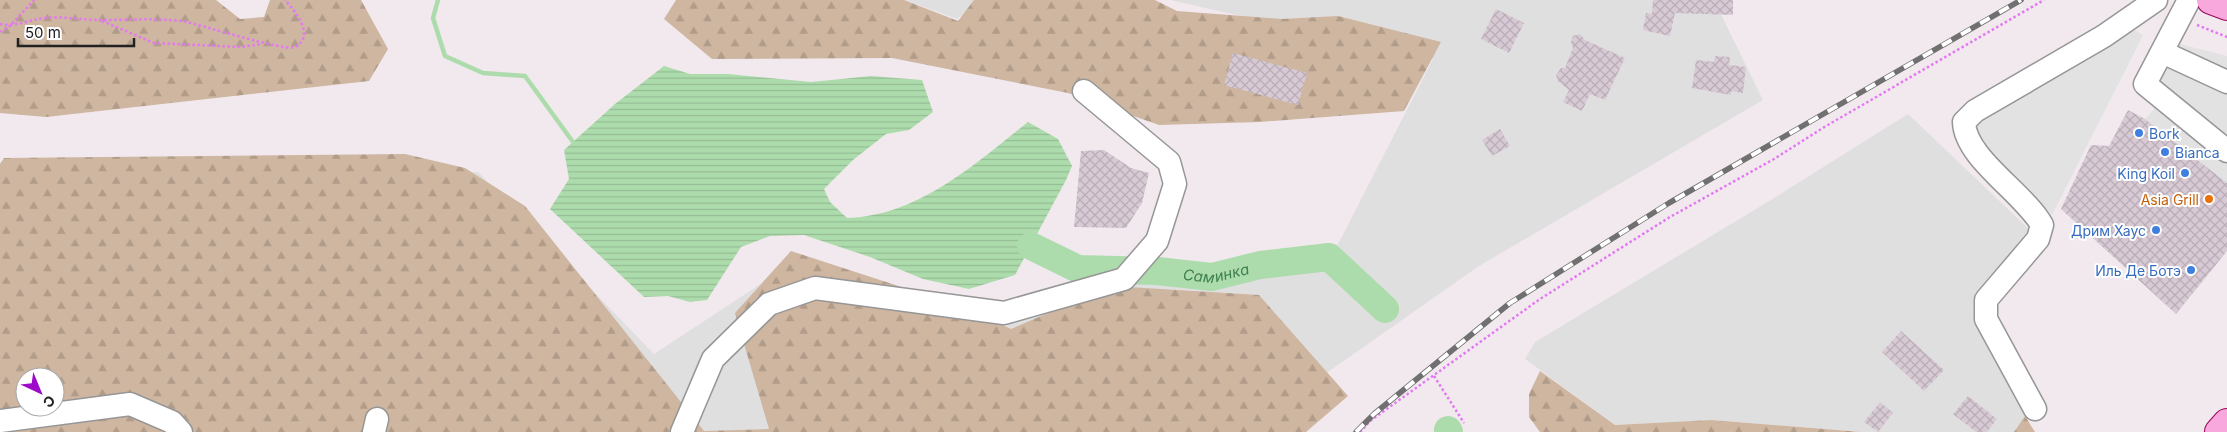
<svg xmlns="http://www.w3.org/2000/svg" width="2227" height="432" viewBox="0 0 2227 432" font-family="Inter,sans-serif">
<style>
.residential{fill:#e0dfe0;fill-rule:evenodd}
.forest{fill:url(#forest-firs);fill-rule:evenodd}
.parking{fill:#e2e2e2}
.water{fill:url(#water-rules)}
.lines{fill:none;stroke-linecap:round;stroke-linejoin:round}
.stream{stroke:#addcac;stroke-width:4.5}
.river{stroke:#addcac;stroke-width:28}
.building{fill:url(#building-cross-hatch)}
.minor-casing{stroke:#969696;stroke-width:25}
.major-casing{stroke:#980859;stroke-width:30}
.path{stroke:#e478f3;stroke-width:2.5;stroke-dasharray:2.5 2.5;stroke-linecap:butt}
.minor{stroke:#fff;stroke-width:22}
.major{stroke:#f8a8dd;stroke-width:28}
.rail-casing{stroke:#707070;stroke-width:5.5}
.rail{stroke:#fff;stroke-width:4;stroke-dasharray:11;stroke-linecap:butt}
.shop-dot{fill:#3f7fe0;stroke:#fff;stroke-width:2}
.food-dot{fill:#e8710a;stroke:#fff;stroke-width:2}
.labels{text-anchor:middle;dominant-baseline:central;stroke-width:4;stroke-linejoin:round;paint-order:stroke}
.shop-label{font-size:14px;fill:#366cbe;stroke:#fff;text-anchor:end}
.food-label{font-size:14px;fill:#c56008;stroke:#fff;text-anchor:end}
.water-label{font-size:15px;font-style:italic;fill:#3e7f50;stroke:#fff}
</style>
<defs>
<pattern id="forest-firs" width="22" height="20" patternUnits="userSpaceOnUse" patternTransform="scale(1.25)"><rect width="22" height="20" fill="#ceb6a0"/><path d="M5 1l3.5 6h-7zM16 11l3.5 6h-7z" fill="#b19c8a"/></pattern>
<pattern id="water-rules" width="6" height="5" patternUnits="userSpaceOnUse" patternTransform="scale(1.25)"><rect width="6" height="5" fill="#addcac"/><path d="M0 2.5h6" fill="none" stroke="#95bc94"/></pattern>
<pattern id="building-cross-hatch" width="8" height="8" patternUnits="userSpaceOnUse" patternTransform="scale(1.25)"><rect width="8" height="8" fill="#d8cad5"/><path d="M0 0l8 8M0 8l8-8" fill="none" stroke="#b9adb7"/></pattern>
</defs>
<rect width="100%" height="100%" fill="#f1e9ee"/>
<!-- residential -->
<path class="residential" d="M905,0H982L957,19Z
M1170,0H1714L1763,100L1479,266L1261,419L1249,432H0V164L2,161L478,172L654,354L788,266L1001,306L1335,250L1433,59ZM25,377H55V407H25Z
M1908,114L2032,232L1973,304L2025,416L2014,432H1861L1711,420L1615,425L1525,359L1535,342L1771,200Z"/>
<!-- forest -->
<path class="forest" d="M0,0H216L240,19L264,17L270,0H361L388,49L369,81L46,117L0,113Z
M676,0H904L958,21L974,0H1155L1177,11L1282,19L1338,16L1441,42L1404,111L1259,122L1159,125L1068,93L892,58L712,59L664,19Z
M405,154L465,168L525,206L704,431L769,429L735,313L791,251L969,309L1011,329L1112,286L1259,295L1348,396L1306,432H0V164L4,158ZM25,377H55V407H25Z
M1540,371L1615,425L1711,420L1861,432H1540L1529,417V394Z
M2025,416L2035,432H2014Z"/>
<!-- parking -->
<path class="parking" d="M2133,29L2143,35L2052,215L1971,132L1974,119Z
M2160,39L2227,56V183L2145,119L2158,105Z"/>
<!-- water -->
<path class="water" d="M664,66L690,74H728L811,82L871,76L922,80L933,112L909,130L886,134L853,160L824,189L830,202L847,218C918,216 975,164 1028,122L1058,139L1072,166L1066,180L1015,275L969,289L923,279L870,257L804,235L770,236L741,247L707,300L690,302L668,296L644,297L550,209L569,179L564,150L615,104Z"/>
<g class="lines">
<!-- stream -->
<path class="stream" d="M438,0L433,18L445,56L483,73L525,76L573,142"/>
<!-- river -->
<g class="river">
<path id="s1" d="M1031,246L1078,269L1157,271L1212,277L1260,265L1329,257L1385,309"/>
<path d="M1448,430L1449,432"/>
</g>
</g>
<!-- building -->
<path class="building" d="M1653,0H1733V15L1675,13L1670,36L1643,30L1646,13L1652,14Z
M1496,9L1524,23L1509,53L1481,39Z
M1580,34L1585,40L1625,58L1605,100L1590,94L1582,111L1563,102L1569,90L1558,81L1556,75L1561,68H1565L1573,48L1571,42L1573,36Z
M1233,53L1307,73L1298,105L1224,85Z
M1715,56L1730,57L1729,65L1746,67L1743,93L1731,91V95L1692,88L1696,60L1714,62Z
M2128,110L2145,119L2227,183V251L2176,314L2061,209L2091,145L2109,146Z
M1500,129L1510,146L1492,156L1482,140Z
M1104,150L1131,168L1149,173L1142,203L1126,228L1074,227L1081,151Z
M1901,331L1944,370L1924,391L1882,352Z
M1968,396L1997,419L1987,432H1976L1953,414Z
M1880,402L1893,413L1878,432L1864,422Z"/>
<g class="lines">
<defs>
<path id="minor" d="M2189,0L2145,84L2227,151
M2162,52L2227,82
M2035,409L1986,319V300L2038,239L2042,225C2023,192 1965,158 1964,122L1975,111L2104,36L2156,0
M0,421L130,404L172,422L181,432
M374,432L377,419
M682,432L713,359L769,304L815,288L1004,313L1124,279L1157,241L1175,184L1169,162L1084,91"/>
<path id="major" d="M2211,0L2227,6
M2219,432L2227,423"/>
</defs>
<!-- minor casing -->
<use href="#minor" class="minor-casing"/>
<!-- major casing -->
<use href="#major" class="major-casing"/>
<!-- path -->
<path class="path" d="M102,21L154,43L241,47L262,44
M0,24C16,27 29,20 44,18C63,16 83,20 101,20C128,20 155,18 181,21C200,24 285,52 295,47C316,36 295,11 285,0
M2197,25L2227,37
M0,32L10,26L34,0
M1434,376L1464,423
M1360,432L1370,421L1540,299L1670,217L1774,159L1826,126L2044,0"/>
<!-- minor -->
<use href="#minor" class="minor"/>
<!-- major -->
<use href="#major" class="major"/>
<defs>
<path id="rail" d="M1356,432L1374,414L1510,303L1669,203L2021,0"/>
</defs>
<!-- rail casing -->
<use href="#rail" class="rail-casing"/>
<!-- rail -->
<use href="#rail" class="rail"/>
</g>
<!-- markers -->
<g class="shop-dot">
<circle cx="2139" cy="133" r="5"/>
<circle cx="2165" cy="152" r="5"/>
<circle cx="2185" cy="173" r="5"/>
<circle cx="2156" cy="230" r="5"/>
<circle cx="2191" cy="270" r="5"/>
</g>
<circle class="food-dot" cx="2209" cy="199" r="5"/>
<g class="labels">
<!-- shop labels -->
<g class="shop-label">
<text x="2149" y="133" text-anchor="start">Bork</text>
<text x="2175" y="152" text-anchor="start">Bianca</text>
<text x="2175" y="173">King Koil</text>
<text x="2146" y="230">Дрим Хаус</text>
<text x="2181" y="270">Иль Де Ботэ</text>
</g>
<!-- food labels -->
<g class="food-label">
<text x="2199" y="199">Asia Grill</text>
</g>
<!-- water labels -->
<g class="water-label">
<text stroke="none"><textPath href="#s1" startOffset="191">Саминка</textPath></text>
</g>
</g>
<!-- north arrow -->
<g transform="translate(40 392) rotate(136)"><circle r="24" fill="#ffffff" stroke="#a7a7a7"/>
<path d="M0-4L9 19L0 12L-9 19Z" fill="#9d0ac9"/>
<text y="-8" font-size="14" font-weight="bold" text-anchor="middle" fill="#222222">С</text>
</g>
<!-- scale -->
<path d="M18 38v8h116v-8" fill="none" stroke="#222222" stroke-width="2.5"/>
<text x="25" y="38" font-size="15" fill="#222222" stroke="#ffffff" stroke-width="4" paint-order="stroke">50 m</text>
</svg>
